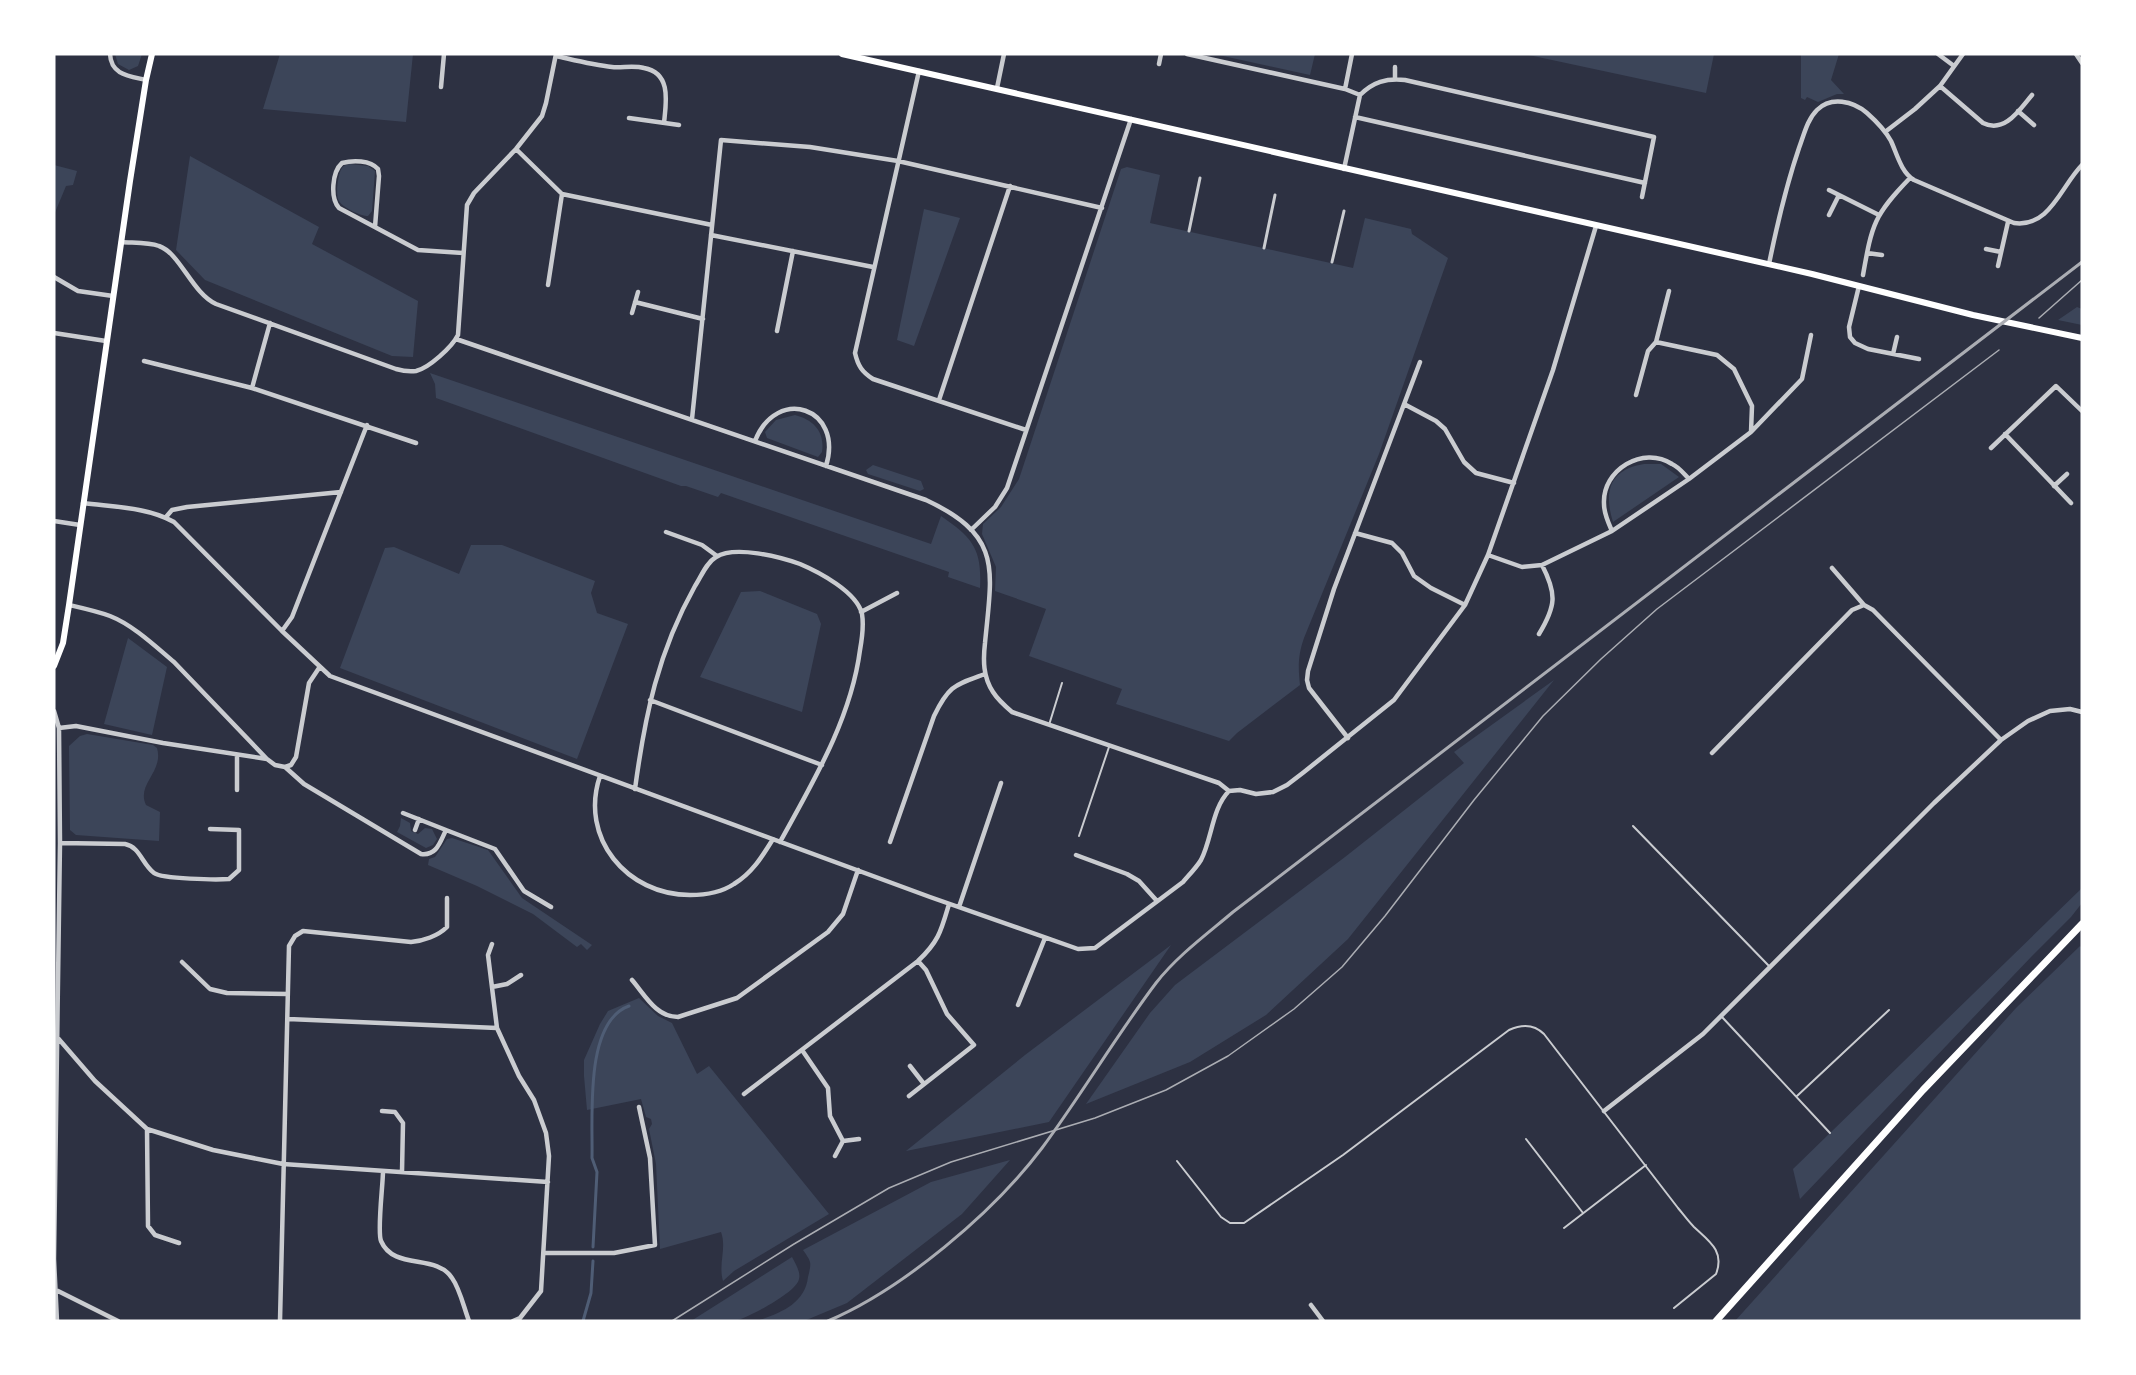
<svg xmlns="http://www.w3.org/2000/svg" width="2136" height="1375" viewBox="0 0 2136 1375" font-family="Quicksand,sans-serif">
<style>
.green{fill:#3c4559}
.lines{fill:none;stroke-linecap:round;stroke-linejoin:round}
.stream{stroke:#4f5d75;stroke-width:3}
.service{stroke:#caccd0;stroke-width:2}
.pedestrian{stroke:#caccd0;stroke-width:3}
.minor{stroke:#caccd0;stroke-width:4.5}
.secondary{stroke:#fff;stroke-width:6}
.primary{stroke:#fff;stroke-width:7}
.tram{stroke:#abadb3;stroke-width:1.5}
.rail{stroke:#abadb3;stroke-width:3}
</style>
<rect width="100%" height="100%" fill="#2d3142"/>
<!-- green -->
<path class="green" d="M115,54H142L138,66L129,70L118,64Z
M280,54H413L406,122L263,109Z
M1214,54H1315L1310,75Z
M1524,54H1714L1706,93Z
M1801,54H1839L1831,80L1844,94H1837L1818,102L1807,97L1805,100L1801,98Z
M190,156L319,227L312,244L418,301L413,357L392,356L205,280L176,250Z
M350,164L368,166L375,171L372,211L368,216C361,216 343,208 339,201C335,196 338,173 342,168C344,165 346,165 350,164Z
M54,165L77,171L73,185L66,186L54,215Z
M1127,167L1160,175L1150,223L1353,268L1365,218L1411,229L1412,234L1448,258L1379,454L1304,638C1298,655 1298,667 1300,685L1237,733L1229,741L1116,704L1122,689L1029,656L1046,609L995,591L996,567L982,534L983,524L1001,507L1019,479L1121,169Z
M924,209L960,218L914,346L897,340Z
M2077,307L2082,309V325L2058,320Z
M430,373L931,544L941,516C973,538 982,549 980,588L948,577L949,572L721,493L718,497L686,486H681L436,398L435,384Z
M795,415C814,420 825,432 822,452L818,457L767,438L765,432L776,420Z
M1644,464H1661L1679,477L1613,522C1607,503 1605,481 1625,470C1630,467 1638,465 1644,464Z
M873,465L921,481L924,489L920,491L868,474L866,470Z
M471,545H502L595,581L591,593L597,613L628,624L577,759L340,668L385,548L394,547L459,574Z
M760,591L817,614L821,624L802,712L700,677L741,592Z
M128,638L167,667L152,735L104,724Z
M1554,680L1348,939L1266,1015L1190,1062L1086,1104L1150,1013L1175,985L1345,857L1464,763L1454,752Z
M87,734L153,745L157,748C164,772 136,784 146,805L160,812L159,841L76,835L70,830L69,746L80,736Z
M401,818L410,823L411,831L418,834L425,828L432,829L437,839L433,845L426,848L397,832L400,826Z
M452,838L488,850L522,898L592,945L587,950L581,944L577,947L533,914L477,886L428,865L429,859L435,857L447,839Z
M2082,888V903L2071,917L2032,956L1800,1199L1793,1169Z
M1171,945L1049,1122L906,1151L1025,1055Z
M2080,946L2082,948V1321H1735L2016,1008Z
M639,998L658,1016L672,1023L697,1074L709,1066L829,1214L734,1271L723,1281C718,1264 727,1248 721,1232L660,1249L656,1164L649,1129L652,1124L651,1119L646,1117L641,1099L587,1110L584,1076V1060L600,1024L608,1011Z
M1010,1160L962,1214L847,1303L804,1321H757C780,1313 805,1304 808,1277C809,1273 811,1266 810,1262C809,1258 805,1253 803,1250L931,1182Z
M792,1257C795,1263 801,1272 799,1279C797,1292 751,1316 738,1320C727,1324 703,1321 691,1321Z"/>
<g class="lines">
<!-- stream -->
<path class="stream" d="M593,1247L597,1172L592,1158C593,1118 584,1022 629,1006
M583,1321L591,1293L593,1261"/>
<!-- service -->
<path class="service" d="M1049,725L1062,683
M1633,826L1769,966
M1079,836L1109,747
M1722,1017L1830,1133
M1797,1096L1889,1010
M1526,1139L1583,1213
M1177,1161L1221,1217L1230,1223H1244L1343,1155L1509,1030C1522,1024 1534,1024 1544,1034L1678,1208C1683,1214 1688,1221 1694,1227C1709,1241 1725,1251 1716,1274L1674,1308
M1564,1228L1646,1165"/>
<!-- pedestrian -->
<path class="pedestrian" d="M1189,231L1200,178
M1264,248L1275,195
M1332,262L1344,211"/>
<!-- minor -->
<path class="minor" d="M110,54C111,75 129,76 146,80
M1187,54L1345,89L1360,95
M1938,54L1954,66
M2076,54L2082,63
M556,56C574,60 593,65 612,67C622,68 634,65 644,68C672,73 666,103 664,123
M1159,64L1161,54
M1395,67V79
M919,71L855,353C858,366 862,372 873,379L1026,430
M1940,86L1983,123C2005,134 2020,109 2032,95
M441,87L444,54
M997,88L1004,54
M1345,89L1352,54
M2018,111L2034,125
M1355,117L1645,183
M629,118L679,125
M1885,132L1915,109L1940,86L1963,54
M516,149L562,194L712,225
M1344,169L1360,95C1373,82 1386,78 1405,80L1654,137L1642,197
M1829,190L1879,215
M1829,215L1839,195
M375,227L379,176L378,169C370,160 353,160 342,163C332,172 330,198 339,208L418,250L463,253
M711,235L873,267
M121,242C133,243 148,242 159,246C180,253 192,293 216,304L396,369C403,371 409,372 416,371C429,368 452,347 458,335L467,205L474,193L516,149L542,116L546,103L556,54
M1986,249L2001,252
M1867,253L1882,255
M1769,264C1777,225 1786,186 1799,148C1804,135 1807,120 1817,110C1831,96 1853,101 1867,113C1876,121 1885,130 1891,141C1897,154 1901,172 1914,180L2014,223C2050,228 2061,186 2082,165
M1998,266L2008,222
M1863,275C1872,224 1874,215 1910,178
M54,277L78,291L113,296
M548,285L562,194
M1859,286L1849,327L1850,337L1855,343L1868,349L1919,359
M635,302L703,319
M632,313L638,292
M777,331L793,251
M54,333L106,341
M456,339L926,500C1003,536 992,569 985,643C983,660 983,677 993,692C998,700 1005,706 1012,712L1219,783L1229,791
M1656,342L1669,291
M1893,354L1897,337
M144,361L252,388L416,443
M252,388L270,323
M1636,395L1648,351L1656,342L1717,355L1734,369L1752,406L1751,432
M939,400L1010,186
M1404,404L1436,421L1445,429L1464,462L1476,473L1514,483
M692,419L721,140L810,147L898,161L1102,208
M2005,434L2071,503
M755,441C777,385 844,408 826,466
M1991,448L2056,386L2082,411
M2054,486L2067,474
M83,503C113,507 148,507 174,522L282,631L330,676L930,897L1078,949L1095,948L1183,882C1189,875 1196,868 1201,860C1212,839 1212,808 1229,791
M166,517L172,510L187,507L341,492
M54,521L80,525
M971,530L995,507L1007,488L1131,119
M1612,531C1608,522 1604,514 1604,504C1602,470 1643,445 1672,464C1679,467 1684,474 1689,479
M666,532L702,545L717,556
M1355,533L1392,543L1402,553L1414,576L1431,588L1465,605
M1488,555L1522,567L1542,565L1612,531L1689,479L1751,432L1802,379L1811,335
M1832,568L1864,605
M69,605C82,608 96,611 110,616C133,625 155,646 174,662L266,758
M861,612L897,593
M282,631L292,617L367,425
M1539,634C1556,606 1557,594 1542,565
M650,700L822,765
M54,711L59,728L60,843L54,1259L57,1321
M59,728L76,726L163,743L267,759L275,765L285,767L304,784L421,854C437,856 440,842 446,830L495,849L524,891L551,907
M1348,738L1309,688L1307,680L1308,671L1334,589L1420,362
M1712,753L1852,610L1864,605L1873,610L2001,740
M285,767L291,765L296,757L309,683L319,668
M600,776C579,838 627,895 690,895C705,895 722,892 734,884C752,873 762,857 773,839
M635,789C645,715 658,652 695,586C701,577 706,563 716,557C735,545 780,557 800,564C819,572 857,592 862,614C864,626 862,639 860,650C851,719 813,782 780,842
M237,790V755
M1229,791L1240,790L1256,794L1273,792L1287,785L1304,772L1394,700L1465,605L1488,555L1553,370L1596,226
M403,813L446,830
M415,830L419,819
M890,842L934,716C949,685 955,685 985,674
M60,843L125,844C140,847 142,864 154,873C162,879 217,880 229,879L239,870V830L210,829
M1076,855L1127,874L1139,881L1157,901
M959,907L1001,783
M492,944L488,955L497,1028L519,1076L534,1100L546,1133L549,1156L541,1291L520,1318L513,1321
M182,962L210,989L227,993L288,994
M632,980C645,995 656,1017 678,1017L737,998L828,932L843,914L858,870
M492,987L507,984L521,975
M1018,1005L1045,938
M288,1019L497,1028
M57,1037L95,1081L147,1129L213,1150L283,1164L548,1182
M802,1050L828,1088L830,1116L843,1141
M910,1066L924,1084
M744,1094L918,961C939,941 941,931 949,904
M909,1096L974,1045L947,1014L926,970L918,961
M382,1111L395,1112L403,1123L402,1172
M1604,1111L1703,1034L1934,803L2001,740L2028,721L2050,711L2070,709L2082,712
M147,1129L148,1226L155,1235L179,1243
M835,1156L843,1141L859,1139
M383,1171C383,1185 377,1231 381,1241C394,1271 436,1253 452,1278C460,1289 464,1308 469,1321
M544,1253H614L655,1245L650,1158L639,1107
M54,1289L118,1321
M1311,1305L1323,1321
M280,1321L289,946L295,936L303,931L411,942C423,941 438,936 447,927V898"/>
<!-- secondary -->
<path class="secondary" d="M842,54L1812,274L1973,315L2082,338
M54,666L63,643L69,605L130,181L146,80L152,54"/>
<!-- primary -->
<path class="primary" d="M1716,1321L1923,1090L2082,924"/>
<!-- tram -->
<path class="tram" d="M2039,318L2082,280
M672,1321L794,1244L889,1188L951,1162L1095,1118L1166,1090L1228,1056L1294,1009L1342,967L1385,916L1474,800L1543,716L1601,659L1657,609L1999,350"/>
<!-- rail -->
<path class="rail" d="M828,1321C903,1289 993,1213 1042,1148C1082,1094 1116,1036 1156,983C1177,956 1207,934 1233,912L2082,262"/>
</g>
<!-- border -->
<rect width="2136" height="1375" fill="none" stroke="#ffffff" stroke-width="111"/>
</svg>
